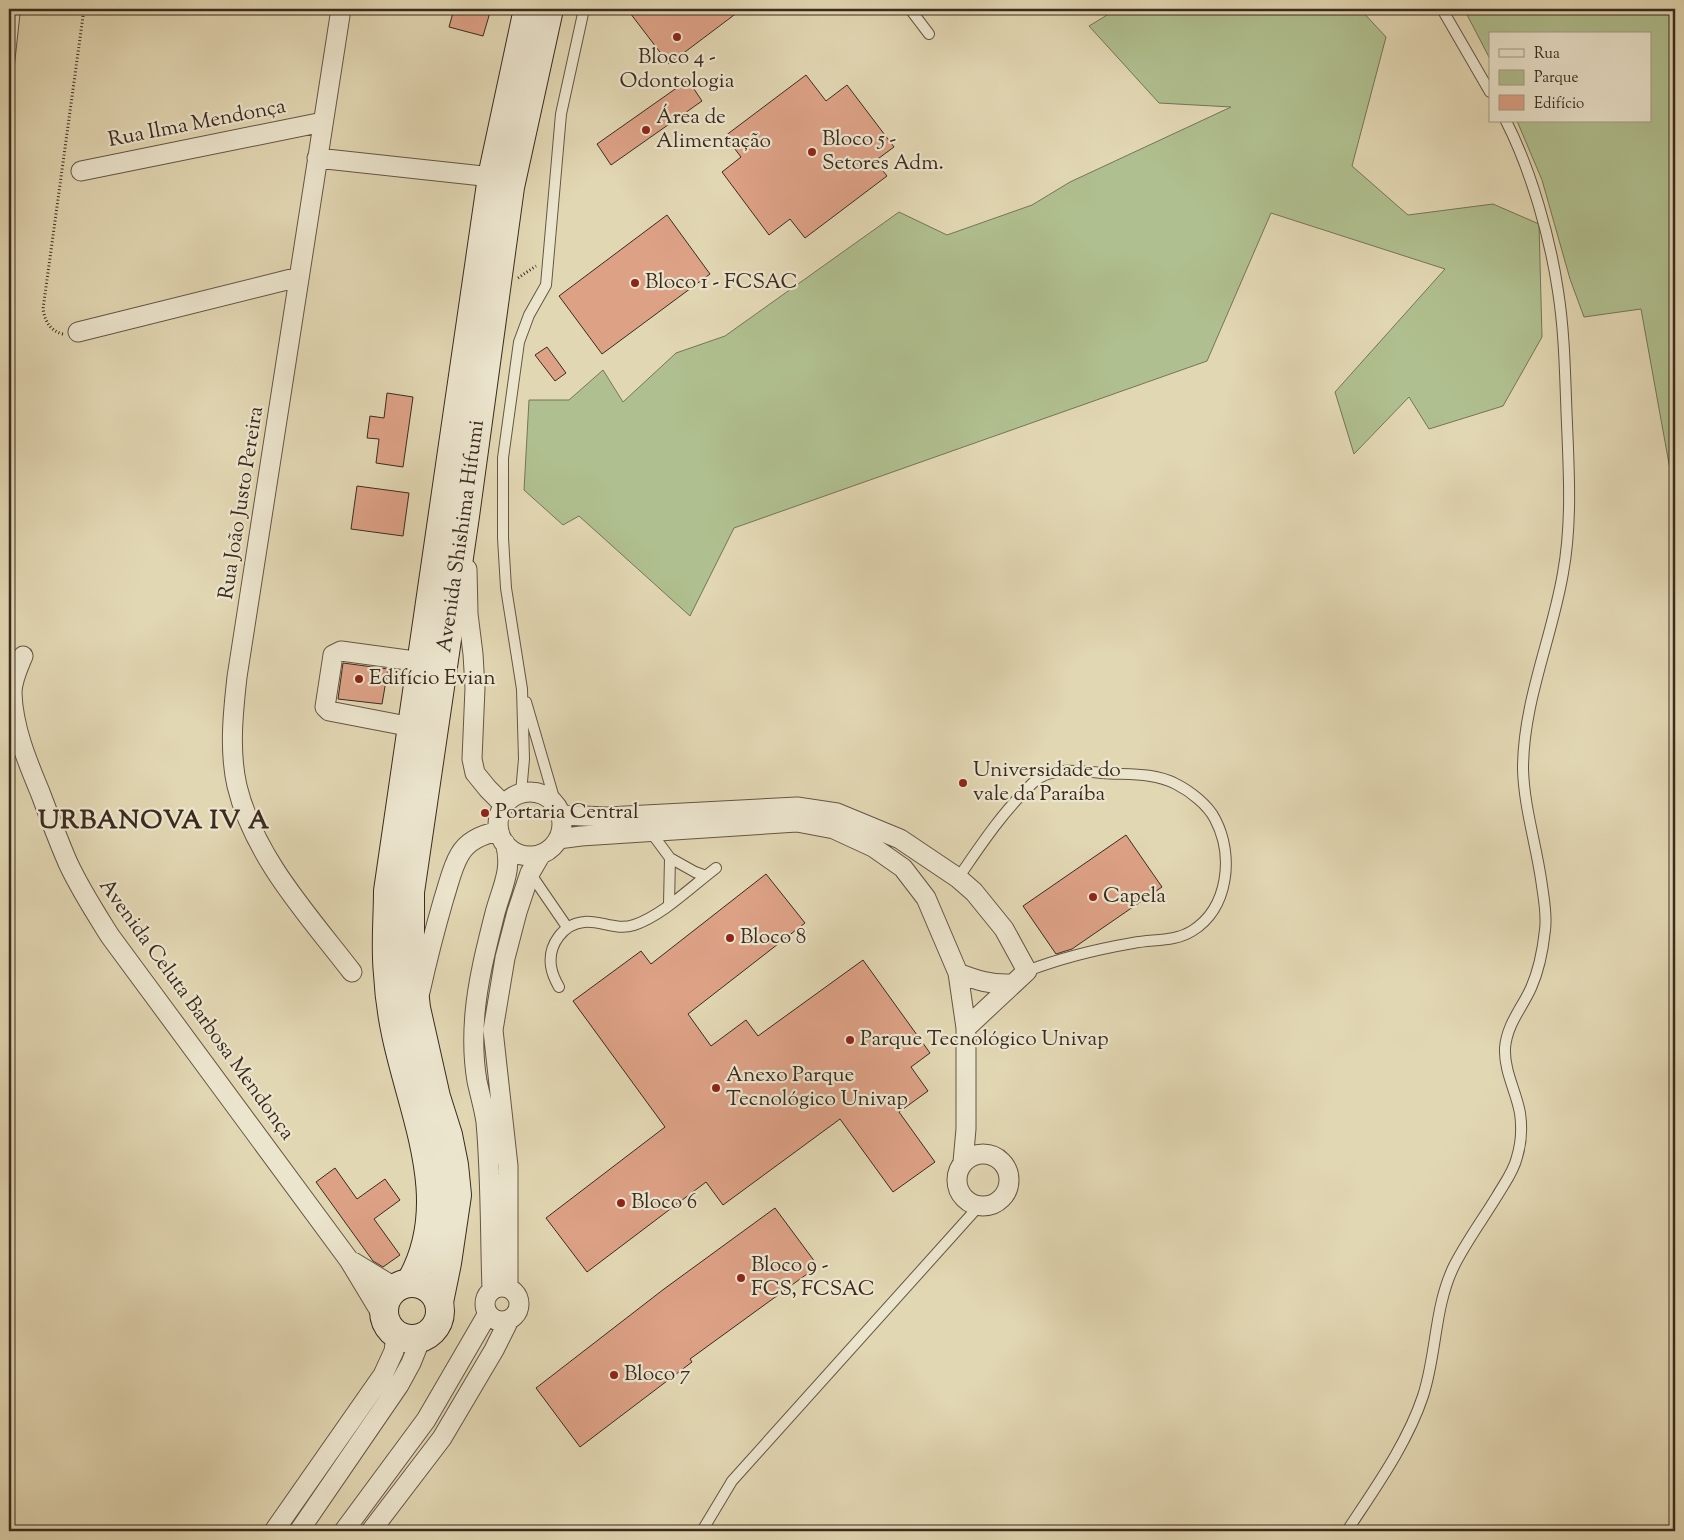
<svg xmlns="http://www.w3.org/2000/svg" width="1684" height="1540" viewBox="0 0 1684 1540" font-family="'Sorts Mill Goudy',serif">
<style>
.green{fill:#b0bf8f;stroke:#757557}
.building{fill:#dda186;stroke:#3a2b1f}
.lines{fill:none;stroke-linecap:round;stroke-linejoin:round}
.lane-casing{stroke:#645644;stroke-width:12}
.street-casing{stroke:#645644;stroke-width:21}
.secondary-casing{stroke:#3a2b1f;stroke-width:30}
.path{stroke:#3a2b1f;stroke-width:3;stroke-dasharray:1 2.5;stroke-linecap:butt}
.lane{stroke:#ece5ce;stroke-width:10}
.street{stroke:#ece5ce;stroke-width:19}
.secondary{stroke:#ece5ce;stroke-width:28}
.poi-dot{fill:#8f2418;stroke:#ece5ce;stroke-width:2}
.labels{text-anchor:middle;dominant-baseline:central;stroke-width:4.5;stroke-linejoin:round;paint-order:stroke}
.poi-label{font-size:21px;fill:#3a2b1f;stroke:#ece5ce;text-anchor:start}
.street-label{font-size:21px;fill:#3a2b1f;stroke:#ece5ce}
.district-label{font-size:26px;font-weight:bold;letter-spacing:1px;fill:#3a2b1f;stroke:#ece5ce}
</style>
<rect width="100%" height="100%" fill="#e2d7b3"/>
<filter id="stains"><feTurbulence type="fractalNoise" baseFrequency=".004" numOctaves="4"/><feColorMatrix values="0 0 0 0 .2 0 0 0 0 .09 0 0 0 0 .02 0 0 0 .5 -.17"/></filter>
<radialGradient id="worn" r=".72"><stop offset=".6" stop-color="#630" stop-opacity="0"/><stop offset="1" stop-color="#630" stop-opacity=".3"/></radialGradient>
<!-- green -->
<path class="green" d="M1117,9H1360L1386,37L1352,166L1408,215L1493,204L1539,224L1542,337L1503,406L1429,429L1409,397L1354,454L1335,392L1445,269L1271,213L1207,361L734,528L690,616L579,516L563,525L524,490L529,400H569L603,370L623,402L676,353L725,336L899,212L947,235L1032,205L1070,182L1231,107L1159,103L1089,26Z
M1464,9H1675V497L1641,309L1584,317L1570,279L1542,180L1517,121H1650V34H1490V59Z"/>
<!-- building -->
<path class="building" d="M454,9H491L483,36L449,27Z
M627,9H742L669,64Z
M806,75L826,101L847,85L894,147L875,161L887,176L805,238L790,219L769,235L722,172L741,157L725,136Z
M688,80L702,101L611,165L597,144Z
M667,215L710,274L602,354L559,296Z
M547,347L566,373L555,381L535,355Z
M387,393L413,397L403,467L376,463L379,439L367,438L370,416L384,418Z
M357,486L409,493L403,536L351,529Z
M343,663L388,669L382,704L338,699Z
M1126,835L1162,887L1072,949L1056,954L1023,906Z
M766,874L805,923L688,1014L711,1046L746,1020L758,1036L863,960L930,1053L911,1067L928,1091L899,1112L935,1162L893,1192L840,1119L723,1205L706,1182L587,1272L546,1218L665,1127L573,1001L641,951L651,964Z
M335,1168L357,1199L385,1179L400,1200L374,1219L400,1255L383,1267L373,1261L316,1182Z
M775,1208L818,1266L690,1359L692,1362L580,1447L536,1388L664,1289Z"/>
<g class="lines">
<defs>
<path id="lane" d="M910,9L929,34
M1442,9L1490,92
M9,64L15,9
M526,702L556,805
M521,793L524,759L522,689L506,588L503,538V458L519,342L529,315L546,285L561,114L584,9
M650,831L670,858L669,904
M670,858L695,872L706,876
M530,873L567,927
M958,878C979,848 999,817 1025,791C1029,787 1034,781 1039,778C1057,767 1081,771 1102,773C1127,775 1153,772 1176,784C1190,791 1208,805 1215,819C1234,855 1229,908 1192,931C1174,942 1154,939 1133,943C1098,949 1061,958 1027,971
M559,987C555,980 552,974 551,966C548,945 563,924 584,922C600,920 616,931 634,925C663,915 691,887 716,868
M702,1531L732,1481L979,1206
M1347,1531C1375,1488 1407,1444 1423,1396C1437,1353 1434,1307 1454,1266C1466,1242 1483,1219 1497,1196C1504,1184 1514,1171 1517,1157C1521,1144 1522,1127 1520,1113C1516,1091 1504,1071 1505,1048C1507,1024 1522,1008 1531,988C1539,970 1543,949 1545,930C1547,915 1544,900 1542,886C1537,847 1524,808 1523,769C1523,702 1552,638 1563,573C1572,524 1569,473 1567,424C1565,380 1565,335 1558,291C1550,237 1531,170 1506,121"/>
<path id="street" d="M341,9L237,677C233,713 229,751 237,786C254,857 309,916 352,972
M317,158L492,177
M81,171L323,122
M78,332L299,277
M467,569L468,614L473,654L475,688L472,759L475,773L488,789L504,805
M23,656C18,668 12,680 12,693C13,727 27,761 40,792C49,816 58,840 68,863C80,889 95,912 110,936L349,1260L384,1318
M412,727L329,711L325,707L333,655L341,651L422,662
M498 824a32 32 0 1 1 64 0a32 32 0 1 1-64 0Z
M561,815L607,817L797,807L837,813L900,839L958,878L974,892L1004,929L1027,971L966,1028
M558,839L581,836L797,822L834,829L873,847L903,868L926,898L958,973L966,1028V1129L963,1162
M958,973C976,980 991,985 1011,984
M420,992C427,960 435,929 444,898C449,883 452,867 460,854C468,840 484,834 499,831
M957 1180a26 26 0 1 1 52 0a26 26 0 1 1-52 0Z
M353,1262L396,1288
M485 1304a17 17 0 1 1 34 0a17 17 0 1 1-34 0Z
M508,1288V1166L493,1030L505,958L517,912L530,873L541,854
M492,1290C490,1234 491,1178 486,1122C484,1108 480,1095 477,1081C473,1058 473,1036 475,1013C478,979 487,945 495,913C502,887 513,869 505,843
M274,1531L383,1375L394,1351L396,1335
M299,1531L399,1385L411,1363L421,1338
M344,1531L426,1420L487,1315
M371,1531L442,1438L494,1350L509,1320"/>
<g id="secondary">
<path d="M410,1283C457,1203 413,1116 396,1034C392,1015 389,994 388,974C385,947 388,918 388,891L492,177L528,9"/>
<circle cx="412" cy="1311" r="28"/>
<path id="s1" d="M439,1302L447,1263L457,1195L454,1165L448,1135L436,1097L416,1008L410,954V892L465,516L510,187L549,9"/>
</g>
</defs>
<!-- lane casing -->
<use href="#lane" class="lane-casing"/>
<!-- street casing -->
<use href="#street" class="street-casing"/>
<!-- secondary casing -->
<use href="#secondary" class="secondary-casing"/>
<!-- path -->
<path class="path" d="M518,278L536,266
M63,334C50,331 45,321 43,309L84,9"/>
<!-- lane -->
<use href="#lane" class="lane"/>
<!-- street -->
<use href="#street" class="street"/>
<!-- secondary -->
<use href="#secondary" class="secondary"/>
</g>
<!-- markers -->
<g class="poi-dot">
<circle cx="677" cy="37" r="5"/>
<circle cx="646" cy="130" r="5"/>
<circle cx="812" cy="152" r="5"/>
<circle cx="635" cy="283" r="5"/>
<circle cx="359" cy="679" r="5"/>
<circle cx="963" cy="783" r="5"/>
<circle cx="485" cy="813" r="5"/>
<circle cx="1093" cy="897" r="5"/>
<circle cx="730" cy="938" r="5"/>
<circle cx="850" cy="1040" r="5"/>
<circle cx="716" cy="1088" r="5"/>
<circle cx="621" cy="1203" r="5"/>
<circle cx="741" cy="1278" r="5"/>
<circle cx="614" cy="1375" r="5"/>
</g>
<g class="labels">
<!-- poi labels -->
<g class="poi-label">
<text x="677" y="58" text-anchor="middle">Bloco 4 -<tspan x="677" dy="24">Odontologia</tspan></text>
<text x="656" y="118">Área de<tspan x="656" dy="24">Alimentação</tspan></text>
<text x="822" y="140">Bloco 5 -<tspan x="822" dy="24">Setores Adm.</tspan></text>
<text x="645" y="283">Bloco 1 - FCSAC</text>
<text x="369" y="679">Edifício Evian</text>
<text x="973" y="771">Universidade do<tspan x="973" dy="24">vale da Paraíba</tspan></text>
<text x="495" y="813">Portaria Central</text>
<text x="1103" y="897">Capela</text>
<text x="740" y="938">Bloco 8</text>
<text x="860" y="1040">Parque Tecnológico Univap</text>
<text x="726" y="1076">Anexo Parque<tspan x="726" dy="24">Tecnológico Univap</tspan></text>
<text x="631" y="1203">Bloco 6</text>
<text x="751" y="1266">Bloco 9 -<tspan x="751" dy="24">FCS, FCSAC</tspan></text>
<text x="624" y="1375">Bloco 7</text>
</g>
<!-- street labels -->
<g class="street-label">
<text transform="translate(197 124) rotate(-11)">Rua Ilma Mendonça</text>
<text transform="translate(242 503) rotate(-81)">Rua João Justo Pereira</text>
<text stroke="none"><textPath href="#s1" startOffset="776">Avenida Shishima Hifumi</textPath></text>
<text transform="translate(196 1010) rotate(54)">Avenida Celuta Barbosa Mendonça</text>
</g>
<!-- district labels -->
<g class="district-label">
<text x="154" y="821">URBANOVA IV A</text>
</g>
</g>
<!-- margin -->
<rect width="1684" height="1540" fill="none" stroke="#e2d7b3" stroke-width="30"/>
<rect x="10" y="10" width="1664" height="1520" fill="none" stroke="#3a2b1f" stroke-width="2.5"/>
<rect x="15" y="15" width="1654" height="1510" fill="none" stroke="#3a2b1f"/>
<!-- legend -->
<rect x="1489" y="32" width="162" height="90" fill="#ece5ce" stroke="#a59b88"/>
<rect x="1499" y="49" width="25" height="8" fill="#ece5ce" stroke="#a59b88"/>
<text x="1534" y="58" font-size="15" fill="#3a2b1f">Rua</text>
<rect x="1499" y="70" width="25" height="15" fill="#b0bf8f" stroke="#a59b88"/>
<text x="1534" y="82" font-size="15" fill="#3a2b1f">Parque</text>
<rect x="1499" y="95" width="25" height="15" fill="#dda186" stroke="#a59b88"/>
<text x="1534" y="108" font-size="15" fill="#3a2b1f">Edifício</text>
<rect width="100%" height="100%" filter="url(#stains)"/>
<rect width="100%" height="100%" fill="url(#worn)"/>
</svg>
